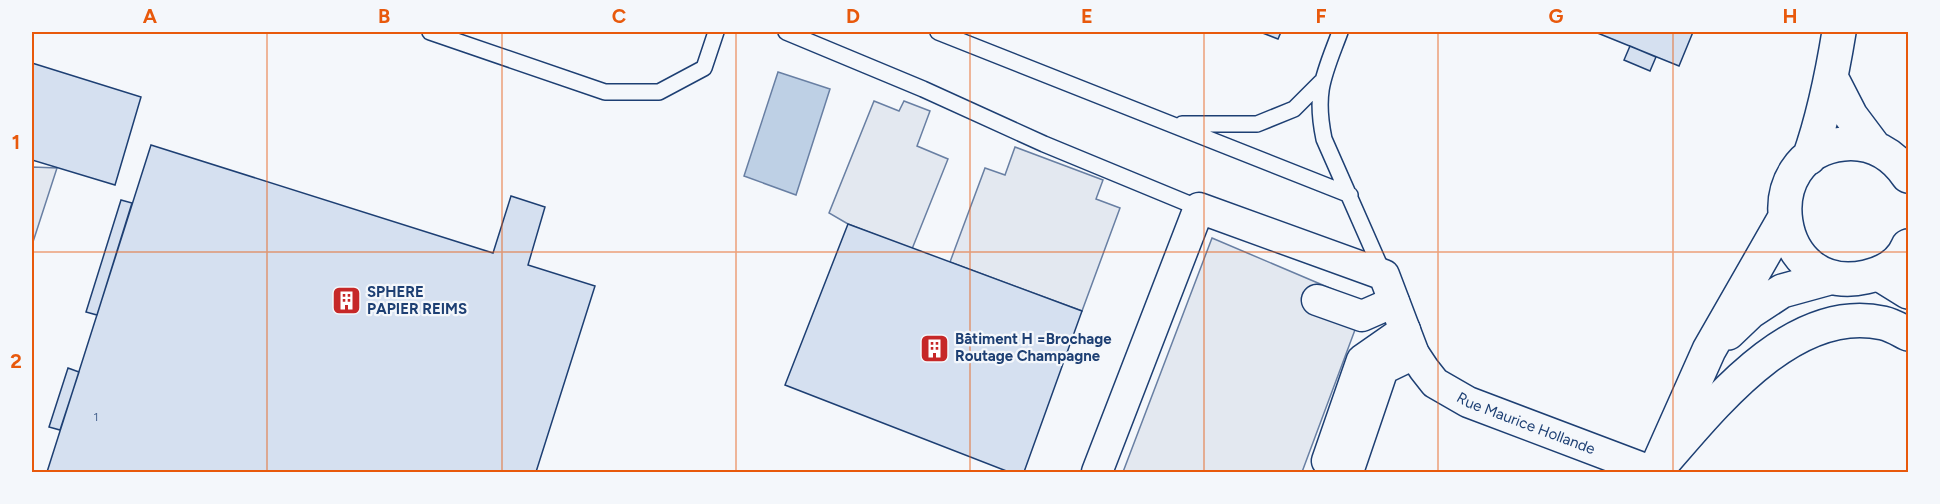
<svg xmlns="http://www.w3.org/2000/svg" width="1940" height="504" viewBox="0 0 1940 504" font-family="Figtree,sans-serif">
<style>
.parking{fill:#e3e8f0;stroke:#687fa3;stroke-width:1.5}
.water{fill:#bed0e5;stroke:#687fa3;stroke-width:1.5}
.building{fill:#d5e0f0;stroke:#1d3f73;stroke-width:1.5}
.lines{fill:none;stroke-linecap:round;stroke-linejoin:round}
.service-casing{stroke:#1d3f73;stroke-width:18}
.minor-casing{stroke:#1d3f73;stroke-width:33}
.tertiary-casing{stroke:#1d3f73;stroke-width:36}
.primary-casing{stroke:#1d3f73;stroke-width:36}
.service{stroke:#f4f7fb;stroke-width:15}
.minor{stroke:#f4f7fb;stroke-width:30}
.tertiary{stroke:#f4f7fb;stroke-width:33}
.primary{stroke:#f4f7fb;stroke-width:33}
.grid{fill:none;stroke:#e8590c;stroke-width:1.5;stroke-opacity:0.55}
.labels{text-anchor:middle;dominant-baseline:central;stroke-width:4.5;stroke-linejoin:round;paint-order:stroke}
.number-label{font-size:12px;fill:#4b6792}
.poi-label{font-size:15px;font-weight:bold;fill:#1d3f73;stroke:#f4f7fb;text-anchor:start}
.street-label{font-size:15px;fill:#1d3f73;stroke:#f4f7fb}
.neatline{fill:none;stroke:#e8590c;stroke-width:2}
.grid-label{font-size:20px;text-anchor:middle;font-weight:bold;fill:#e8590c}
</style>
<rect width="100%" height="100%" fill="#f4f7fb"/>
<!-- parking -->
<path class="parking" d="M874,101L899,111L904,101L930,111L917,146L948,159L912,249L848,224L829,213Z
M1015,147L1103,180L1096,199L1120,208L1082,311L950,262L985,168L1005,175Z
M32,167L57,168L32,245Z
M1212,238L1365,303L1302,472H1123Z"/>
<!-- water -->
<path class="water" d="M778,72L830,89L796,195L744,176Z"/>
<!-- building -->
<path class="building" d="M1260,32H1281L1278,39Z
M1595,32H1693L1679,66Z
M1630,46L1656,57L1650,71L1624,60Z
M32,63L141,97L115,185L32,160Z
M151,145L493,253L511,196L545,207L528,265L595,286L536,472H47Z
M121,200L132,203L97,315L86,312Z
M848,224L1082,311L1024,472H1009L785,385Z
M68,368L79,372L60,430L49,427Z"/>
<g class="lines">
<defs>
<path id="service" d="M430,32L605,92H659L704,68L716,32
M786,32L923,89L1044,144L1199,208
M938,32L1350,195
M1340,32C1324,75 1314,91 1324,139L1383,273
M1182,124H1257L1294,109L1321,82"/>
<g id="minor">
<path d="M1317,300L1362,316L1394,302"/>
<path d="M1327,461L1362,360L1405,330"/>
<path d="M1349,469L1383,369L1414,354"/>
<path id="s1" d="M1097,472L1199,208L1384,275L1414,354L1424,369L1435,383L1468,402L1653,472"/>
</g>
<path id="tertiary" d="M1832,79L1851,116L1875,148
M1809,158C1824,116 1832,75 1839,32
M1908,176C1893,154 1871,141 1843,144C1753,153 1773,298 1866,277C1884,273 1901,263 1908,246
M1728,333L1750,312L1782,291L1833,277
M1660,460L1709,350L1784,219"/>
<path id="primary" d="M1901,166L1908,165
M1879,274L1908,292
M1655,472C1708,412 1790,302 1883,323C1892,325 1900,330 1908,334"/>
</defs>
<!-- service casing -->
<use href="#service" class="service-casing"/>
<!-- minor casing -->
<use href="#minor" class="minor-casing"/>
<!-- tertiary casing -->
<use href="#tertiary" class="tertiary-casing"/>
<!-- primary casing -->
<use href="#primary" class="primary-casing"/>
<!-- service -->
<use href="#service" class="service"/>
<!-- minor -->
<use href="#minor" class="minor"/>
<!-- tertiary -->
<use href="#tertiary" class="tertiary"/>
<!-- primary -->
<use href="#primary" class="primary"/>
</g>
<!-- grid -->
<path class="grid" d="M267,32V472M502,32V472M736,32V472M970,32V472M1204,32V472M1438,32V472M1673,32V472M32,252H1908"/>
<!-- icons -->
<defs>
<symbol id="building-square" viewBox="-11 -11 22 22"><rect x="-9" y="-9" width="18" height="18" rx="4" fill="#c62828" stroke="#f4f7fb"/><path d="M-4-6H4V6H1V3H-1V6H-4ZM-2.5-4.3h1.7v1.8h-1.7ZM.8-4.3h1.7v1.8H.8ZM-2.5-1h1.7V.8h-1.7ZM.8-1h1.7V.8H.8Z" fill="#fff"/></symbol>
</defs>
<g fill-rule="evenodd">
<use href="#building-square" x="330" y="284" width="33" height="33"/>
<use href="#building-square" x="918" y="332" width="33" height="33"/>
</g>
<g class="labels">
<!-- number labels -->
<g class="number-label">
<text x="96" y="417">1</text>
</g>
<!-- poi labels -->
<g class="poi-label">
<text x="367" y="292">SPHERE<tspan x="367" dy="17">PAPIER REIMS</tspan></text>
<text x="955" y="339">Bâtiment H =Brochage<tspan x="955" dy="17">Routage Champagne</tspan></text>
</g>
<!-- street labels -->
<g class="street-label">
<text stroke="none"><textPath href="#s1" startOffset="700">Rue Maurice Hollande</textPath></text>
</g>
</g>
<!-- border -->
<rect width="1940" height="504" fill="none" stroke="#f4f7fb" stroke-width="66"/>
<rect x="33" y="33" width="1874" height="438" class="neatline"/>
<g class="grid-label">
<text x="150" y="23">A</text>
<text x="384" y="23">B</text>
<text x="619" y="23">C</text>
<text x="853" y="23">D</text>
<text x="1087" y="23">E</text>
<text x="1321" y="23">F</text>
<text x="1556" y="23">G</text>
<text x="1790" y="23">H</text>
<text x="16" y="149">1</text>
<text x="16" y="368">2</text>
</g>
</svg>
